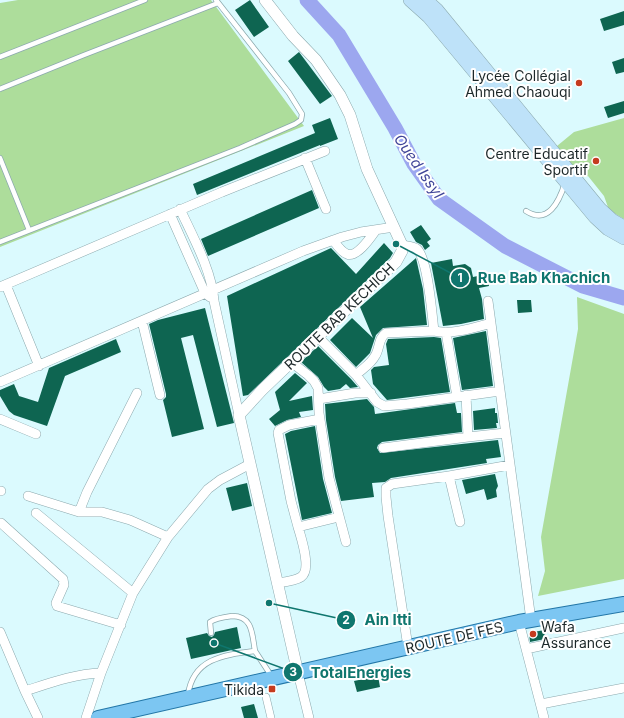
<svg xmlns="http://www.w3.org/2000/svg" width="624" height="718" viewBox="0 0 624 718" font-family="Inter,sans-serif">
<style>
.green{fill:#addd9b}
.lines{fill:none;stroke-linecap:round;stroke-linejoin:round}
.river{stroke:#9ca7ef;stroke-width:15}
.building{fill:#0e6551}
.service-casing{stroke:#8ca9ae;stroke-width:6}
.pedestrian-casing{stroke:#8ca9ae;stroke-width:8}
.minor-casing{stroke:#8ca9ae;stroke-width:10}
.tertiary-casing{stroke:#8ca9ae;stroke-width:12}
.secondary-casing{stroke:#8ca9ae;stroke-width:14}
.primary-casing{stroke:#2276a7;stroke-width:16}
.service{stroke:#fff;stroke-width:4.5}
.pedestrian{stroke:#fff;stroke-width:7}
.minor{stroke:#fff;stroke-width:9}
.tertiary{stroke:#fff;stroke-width:11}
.secondary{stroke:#bee2f9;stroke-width:13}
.primary{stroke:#7cc6f2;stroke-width:14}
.poi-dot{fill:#c53b1e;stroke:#fff;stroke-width:1.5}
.labels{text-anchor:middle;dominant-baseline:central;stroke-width:4;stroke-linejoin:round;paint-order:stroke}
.poi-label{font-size:14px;fill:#1d282a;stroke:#fff;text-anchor:end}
.street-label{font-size:14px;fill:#1d282a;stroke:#fff}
.water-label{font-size:15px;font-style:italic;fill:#404598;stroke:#fff}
.leader{fill:none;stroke:#0f766e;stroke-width:1.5}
.callout-dot{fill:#0f766e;stroke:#fff;stroke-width:1.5}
.mark-label{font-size:12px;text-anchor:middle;font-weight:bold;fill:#fff}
.callout-label{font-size:15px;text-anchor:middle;font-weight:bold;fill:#0f766e;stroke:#fff;stroke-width:4;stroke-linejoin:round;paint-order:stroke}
</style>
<rect width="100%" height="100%" fill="#dbfafe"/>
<!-- green -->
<path class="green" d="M18,0H211L304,126L0,247V3Z
M624,118V219L609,210L604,196L588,176L580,178L557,146L574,132Z
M577,297L624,314V579L538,596L545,571L541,537L578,329Z"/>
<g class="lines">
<!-- river -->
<path class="river" d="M307,0L339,35L395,128L414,164L439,199L505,246L583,286L624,298"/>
</g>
<!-- building -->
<path class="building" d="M250,0L269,27L254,37L235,10Z
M624,11V25L604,31L600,19Z
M299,52L332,96L320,104L288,61Z
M624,58V72L616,74L612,62Z
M624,101V113L608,118L604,107Z
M330,118L338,139L320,146V145L197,195L193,184L315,133L312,125Z
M312,190L319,208L208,256L201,239Z
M421,225L431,239L427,242L430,246L425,250L422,245L416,242L410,232Z
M384,243L393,253L390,258L248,395L243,396L227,296L331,248L356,274Z
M416,258L423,289L427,325L383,328L376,335L370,353L356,367L330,340L352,318L373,338L360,307Z
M452,259L453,266L465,264L471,268L473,277L487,274L489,286L479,288L482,299L484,319L461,324L443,326L431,263Z
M517,300H531L532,312L518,313Z
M205,308L234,423L217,427L193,335L181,338L204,429L172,437L163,400L166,397V394L149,324L158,320Z
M486,331L493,386L462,390L453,338Z
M434,337L441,338L450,392L387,400L373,384L371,370L374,367L389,365L386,344L388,339Z
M116,339L121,352L65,376L47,426L14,415L9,411L0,396V390L14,384L19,396L38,402L49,368Z
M318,346L351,379L358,387L350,388L346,384L340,389L328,391L324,387L318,377L301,362Z
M295,373L307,383L289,401L312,396L313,410L299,412L301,417L287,420L275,426L269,419L280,410L275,392Z
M367,399L374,407L375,414L455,403L457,413H461L462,432L382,442L378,445L377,448L380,453L498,440L501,457L486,459L487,463L391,478L385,482L372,483L374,497L341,501L335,477L326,420L325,404Z
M495,408V413H497L498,423H496L497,428L474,430L473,411Z
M315,426L323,479L332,513L302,520L285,434L291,431Z
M495,474L498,486L496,490L497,497L487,500L484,489L466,494L462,480Z
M247,483L252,506L232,511L226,488Z
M237,627L241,648L191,659L186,638L207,633L209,636L212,637L214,635L215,632Z
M544,630L545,639L530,642L529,633Z
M378,676L380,687L357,692L354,681Z
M254,704L258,718H244L241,707Z"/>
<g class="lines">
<defs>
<path id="service" d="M0,57L145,0
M0,89L84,55L218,3
M0,158L29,230
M526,211C548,225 559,202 565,183
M0,242L240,148L295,124L301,120L302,114L289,93L216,0
M211,633L210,622C216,618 225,617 232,616C253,616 252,634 255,651
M188,695C193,658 224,655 255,651L272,677"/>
<path id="pedestrian" d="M266,697L271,718"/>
<path id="minor" d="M305,158L326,209
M180,209C193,237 212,271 214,301L239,415
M170,214L205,293L210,297
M333,240C337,245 341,252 347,254C357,258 371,237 376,230
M402,245C407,246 413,246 417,249C428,259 432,315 434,331
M6,285L39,366
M0,287L222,192L325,151
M488,301L531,620
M142,321L160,395
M446,332L457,397
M318,337L356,375L377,402L384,406L407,404L500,391
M291,362L308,375L314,381L318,388L319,413L329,478L346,542
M356,375C362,369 371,364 375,356C380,349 378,338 386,333L434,331C452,335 473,328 491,323
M0,382L303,251L342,237L361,232L394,227
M466,395L468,437L505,433
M319,399L355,393H371
M0,419L36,434
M383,448L468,437
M449,476L460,522
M0,491H1
M28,496L79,512H102L130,520L168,537
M79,512L87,492L137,393
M36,513L133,593
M1,523L63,579L64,585L56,603L57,606L121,625
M298,527L291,501L278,433L279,430L289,425L320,419
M277,583C285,582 295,581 301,577C312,570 301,537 298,527L339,517
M519,622L544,718
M0,632L25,691L38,718
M408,647L388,516L386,497V488L392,484L449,476L510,465
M526,649L624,628
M298,673L309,718
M25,691C50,683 74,674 101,673
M541,704L624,688
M86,718L101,673L133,593L168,537L208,489L220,480L250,464"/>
<path id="tertiary" d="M265,0L293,36L316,60L340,95L350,115L367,169L402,245V251L396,262L262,390L239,415L298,673"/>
<path id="secondary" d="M410,0L429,17L595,217L608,229L624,238
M426,0L437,10L600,209L612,220L624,227"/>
<path id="primary" d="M98,718L519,622L624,604"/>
</defs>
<!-- service casing -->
<use href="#service" class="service-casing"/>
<!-- pedestrian casing -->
<use href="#pedestrian" class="pedestrian-casing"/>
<!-- minor casing -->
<use href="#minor" class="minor-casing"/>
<!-- tertiary casing -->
<use href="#tertiary" class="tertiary-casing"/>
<!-- secondary casing -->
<use href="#secondary" class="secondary-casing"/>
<!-- primary casing -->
<use href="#primary" class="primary-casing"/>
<!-- service -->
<use href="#service" class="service"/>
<!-- pedestrian -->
<use href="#pedestrian" class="pedestrian"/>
<!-- minor -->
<use href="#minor" class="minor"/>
<!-- tertiary -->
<use href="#tertiary" class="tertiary"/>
<!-- secondary -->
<use href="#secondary" class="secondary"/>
<!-- primary -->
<use href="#primary" class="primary"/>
</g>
<!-- markers -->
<g class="poi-dot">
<circle cx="579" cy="83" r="4"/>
<circle cx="596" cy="161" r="4"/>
<circle cx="533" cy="634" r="4"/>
<rect x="268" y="685" width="8" height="8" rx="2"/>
</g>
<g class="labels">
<!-- poi labels -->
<g class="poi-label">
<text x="571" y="75">Lycée Collégial<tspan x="571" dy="16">Ahmed Chaouqi</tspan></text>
<text x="588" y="153">Centre Educatif<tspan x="588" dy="16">Sportif</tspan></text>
<text x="541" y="626" text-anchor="start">Wafa<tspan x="541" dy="16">Assurance</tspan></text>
<text x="264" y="689">Tikida</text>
</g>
<!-- street labels -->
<g class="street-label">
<text transform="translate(339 316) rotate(-44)">ROUTE BAB KECHICH</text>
<text transform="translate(454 637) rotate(-13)">ROUTE DE FES</text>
</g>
<!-- water labels -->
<g class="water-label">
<text transform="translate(419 166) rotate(55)">Oued Issyl</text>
</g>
</g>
<!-- callouts -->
<path class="leader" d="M396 244L460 278M269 603L346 620M214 643L293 672"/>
<g class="callout-dot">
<circle cx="396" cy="244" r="4"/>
<circle cx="269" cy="603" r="4"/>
<circle cx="214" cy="643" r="4"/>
<circle cx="460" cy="278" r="10"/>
<circle cx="346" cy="620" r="10"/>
<circle cx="293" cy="672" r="10"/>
</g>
<g class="mark-label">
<text x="460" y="282">1</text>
<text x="346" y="624">2</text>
<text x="293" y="676">3</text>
</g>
<g class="callout-label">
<text x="544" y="283">Rue Bab Khachich</text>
<text x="388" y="625">Ain Itti</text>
<text x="361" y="678">TotalEnergies</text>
</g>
</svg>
